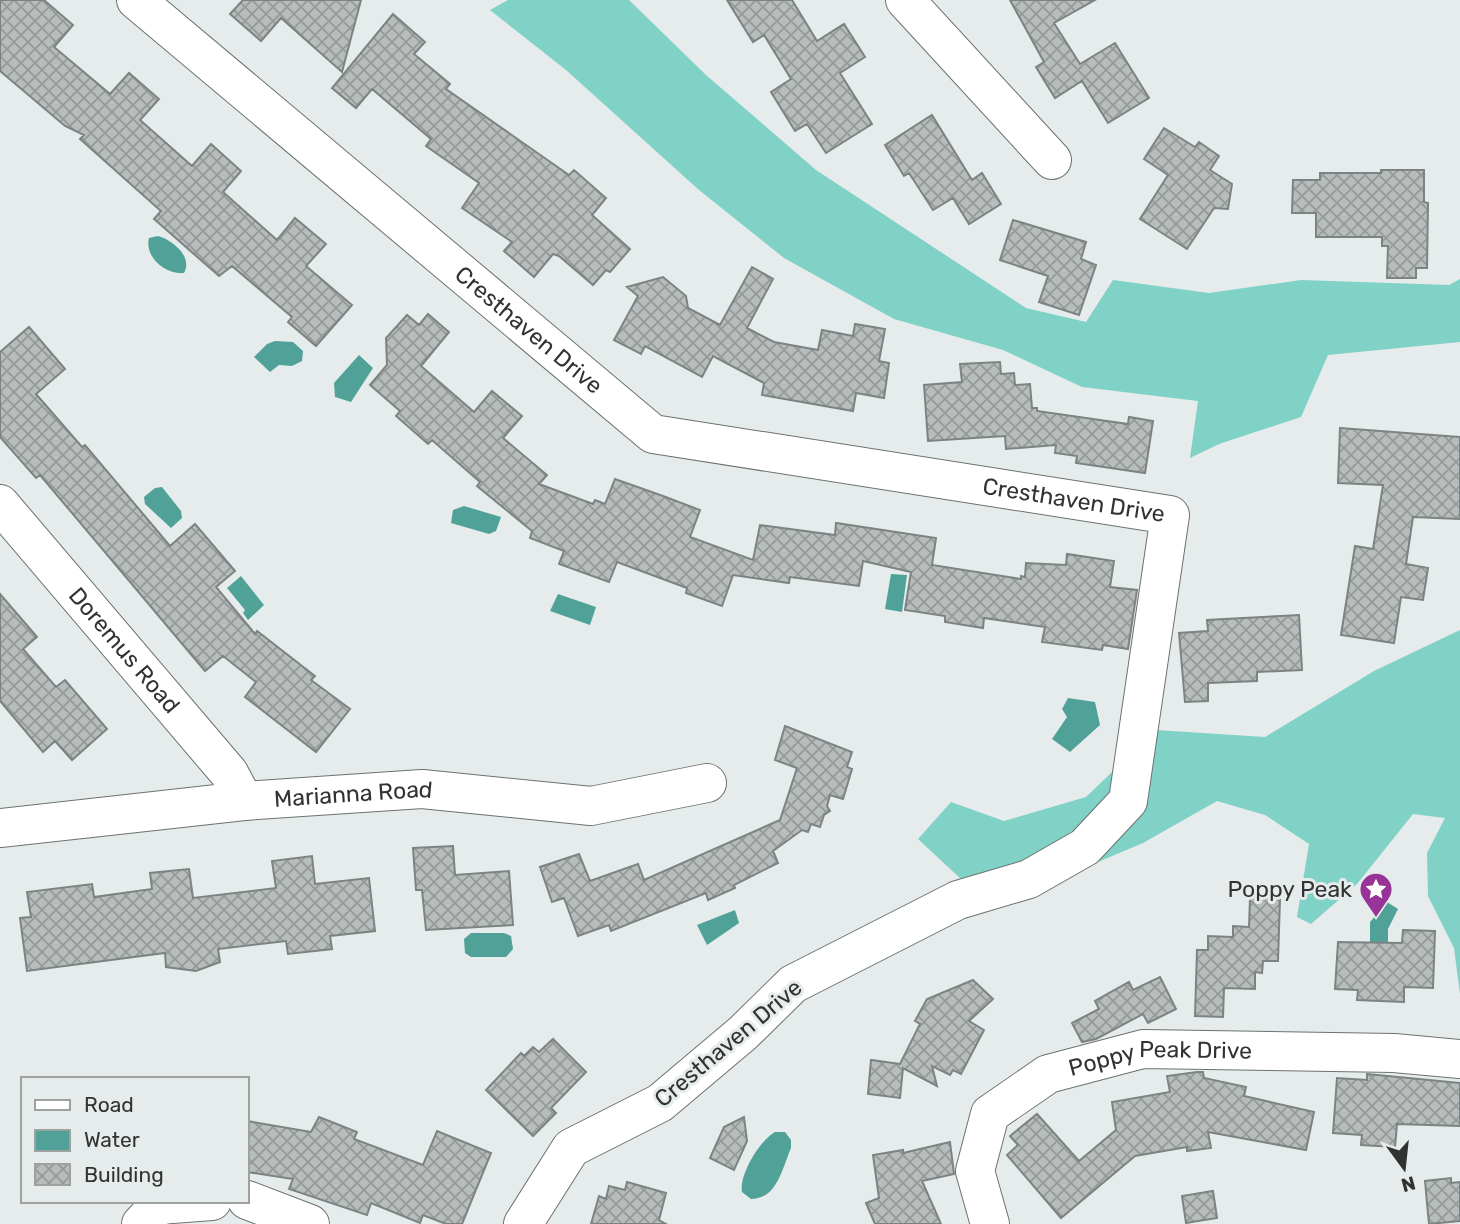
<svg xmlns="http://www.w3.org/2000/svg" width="1460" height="1224" viewBox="0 0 1460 1224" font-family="Rubik,sans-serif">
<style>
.grass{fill:#80d1c6}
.water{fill:#50a298}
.building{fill:url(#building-cross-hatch);stroke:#7d8382;stroke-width:2}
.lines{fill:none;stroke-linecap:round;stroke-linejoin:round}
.minor-casing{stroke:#6c7271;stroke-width:40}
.minor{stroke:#fff;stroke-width:38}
.labels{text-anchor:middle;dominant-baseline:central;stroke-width:6;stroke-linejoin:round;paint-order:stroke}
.street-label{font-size:23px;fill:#313333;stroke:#e5eceb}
.poi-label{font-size:23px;fill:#313333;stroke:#e5eceb;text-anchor:end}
</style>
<defs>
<pattern id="building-cross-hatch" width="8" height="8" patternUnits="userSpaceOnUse" patternTransform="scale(1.75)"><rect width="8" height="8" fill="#b7bdbc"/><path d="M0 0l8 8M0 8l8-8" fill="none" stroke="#959a99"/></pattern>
</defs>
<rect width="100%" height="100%" fill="#e5eceb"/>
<!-- grass -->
<path class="grass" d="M508,0H629L706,75L816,170L1026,308L1086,322L1113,280L1209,293L1301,280L1449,285L1460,279V342L1328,355L1301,417L1219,444L1190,458L1198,401L1082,387L1003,350L894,319L784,258L699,190L566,70L490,10Z
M1460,630V994L1454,948L1428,896L1427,853L1445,818L1413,814L1357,884L1311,924L1297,917L1309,844L1265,815L1217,801L1143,843L991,907L918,839L951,802L1004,821L1086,797L1156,730L1265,737L1374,671Z"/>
<!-- water -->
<path class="water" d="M158,236C173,240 193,257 184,273C166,275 144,257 149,238Z
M275,341L293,342L303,351L302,361L292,366L279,365L270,372L254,357L267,344Z
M359,355L373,368L351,402L335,397L334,383Z
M162,487L181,511L182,518L171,528L145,504L144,497L155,488Z
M464,506L501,517L496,531L489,534L451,523L453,510Z
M891,574L907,575L902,612L885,609Z
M241,576L264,605L248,620L243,613L245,610L227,588Z
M558,594L596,607L590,625L550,611Z
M1068,698L1095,702L1100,725L1070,752L1052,739L1067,717L1062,709Z
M1387,902L1398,909L1388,929V942H1370V922Z
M735,910L739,923L707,945L697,925Z
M471,933H504L511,936L513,949L506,957H471L465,953L464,939Z
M775,1132H785L791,1140V1148C782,1169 777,1199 751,1199L742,1192C739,1175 760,1140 775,1132Z"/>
<!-- building -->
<path class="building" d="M0,0H44L73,25L54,47L110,94L129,73L159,99L140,120L192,166L211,144L241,171L223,192L277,240L295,218L326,244L306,266L352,305L316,346L288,322L292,317L232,266L219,276L154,219L161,211L80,139L84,135L65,126L0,71Z
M243,0H361L342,72L281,18L261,41L230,14Z
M727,0H792L817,41L844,24L865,57L840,73L872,124L826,153L807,124L795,131L771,92L791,79L764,35L753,42Z
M1010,0H1095L1054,23L1080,64L1115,43L1149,98L1108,123L1082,81L1055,98L1036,67L1044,62Z
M393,14L425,42L414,54L450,84L446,89L569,175L574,170L606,198L592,215L630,249L610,272L606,270L593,285L559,256L553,254L534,277L504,251L512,242L462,208L479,183L426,146L431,139L372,89L356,108L332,88Z
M932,115L972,180L982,173L1001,204L969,224L953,198L933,210L909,173L904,176L885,145Z
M1164,128L1195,147L1199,142L1219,156L1210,170L1232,184L1228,209L1214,208L1187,249L1140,219L1168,175L1144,159Z
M1381,170H1424V202L1428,203L1427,268H1416V278H1387L1388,246H1382V237H1316V213H1292L1293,180H1320V173H1381Z
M1013,220L1086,242L1081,259L1096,265L1079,315L1039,302L1048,276L1000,260Z
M752,267L773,279L747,328L774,342L818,350L822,330L853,336L855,324L885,329L879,361L889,363L884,398L856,393L853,411L762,395L764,383L713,356L702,377L645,346L641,354L614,340L638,296L627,287L663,277L686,296L688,308L720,325Z
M428,314L449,332L421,366L474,412L492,391L522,416L503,438L547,475L539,484L593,504L595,500L605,504L615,479L663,496L700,510L690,537L753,560L760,525L835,535L836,523L936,538L932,565L1021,579V576L1025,577L1026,563L1066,565L1067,554L1114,561L1110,587L1137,590L1128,649L1103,645L1102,650L1042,642L1045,627L984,618L983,628L945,622V616L905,610L911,572L863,561L859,586L790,577L789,583L733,575L722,606L686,593L687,588L617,562L609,582L559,564L564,551L530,538L532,531L477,486L480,482L432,440L428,444L396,416L400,411L370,385L387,365L386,338L407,315L419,325Z
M29,327L65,369L36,394L82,447L85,445L170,546L195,524L235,571L216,587L255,634L257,631L315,676L311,680L350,709L316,752L245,697L256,682L223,656L205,671L40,475L36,478L0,437V352Z
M1000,362L1001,374L1014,373L1015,385L1030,384L1032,408H1037V411L1128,424L1129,417L1153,421L1145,473L1076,463L1077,456L1055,453L1056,445L1006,449L1005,436L928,441L924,385L962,382L960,364Z
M1340,428L1460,437V519L1413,517L1406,564L1428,568L1423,600L1401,597L1394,643L1341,635L1355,546L1373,549L1383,485L1338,483Z
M0,594L37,637L23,649L56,687L65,680L107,729L72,760L55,741L43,752L0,701Z
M1299,615L1302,670L1257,672V681L1208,683V701L1185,702L1179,633L1208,631L1207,620Z
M785,726L852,752L847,767L852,769L843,799L830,795L827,806L830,811L824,815L820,827L811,824L808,832L802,830L773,851L778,863L734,885L735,888L708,900L706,893L611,931L609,925L578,936L564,898L552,902L540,867L579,854L590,881L638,864L644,880L780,820L797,768L775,760Z
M453,846L455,875L509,871L513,925L426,930L422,890H416L413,848Z
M312,856L315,884L369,878L375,931L330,936L332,949L288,954L286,941L218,949L220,962L196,971L166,967L165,953L27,971L20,918L31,917L27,892L92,884L94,897L152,889L150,873L189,869L193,898L276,888L272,861Z
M1250,898L1280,899L1278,961H1263L1262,973L1255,972V989L1224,988L1223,1017L1195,1016L1197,950H1208V936L1233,937V926L1249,927Z
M1403,930L1435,931L1433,988L1404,987V1002L1357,1000L1358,990L1335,989L1338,942L1402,943Z
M1160,977L1176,1009L1148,1023L1143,1014L1096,1039L1082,1042L1072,1023L1099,1009L1095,1001L1129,982L1133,990Z
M973,980L993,999L969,1021L984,1030L961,1074L953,1070L950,1075L932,1066L937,1086L903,1068L900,1098L868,1094L871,1060L900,1064L920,1024L915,1021L927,999Z
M553,1039L586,1072L551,1108L556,1113L533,1136L486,1090L521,1053L524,1056L533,1047L539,1052Z
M1197,1072H1203L1204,1078L1246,1087L1244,1096L1314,1112L1306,1150L1208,1132L1211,1148L1187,1151V1147L1135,1156L1061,1218L1007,1155L1018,1145L1010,1136L1037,1114L1079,1161L1116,1130L1112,1102L1170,1092L1167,1076Z
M1367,1074L1460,1083V1126L1397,1124L1395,1147L1361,1145L1362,1135L1333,1133L1337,1078L1367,1080Z
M319,1117L357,1132L354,1139L423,1165L437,1131L491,1153L462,1224H446L423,1215L420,1223L371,1203L367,1215L289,1189L293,1179L247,1172V1121L311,1132Z
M744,1117L747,1141L734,1170L710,1158L724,1127Z
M950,1142L954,1174L922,1181L941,1224H875L866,1203L879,1198L873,1155L903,1150V1153Z
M1451,1178V1183L1460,1182V1221L1429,1224L1425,1181Z
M627,1182L666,1193L659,1220L666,1224H591L599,1196L606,1199L609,1186L625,1190Z
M1213,1191L1217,1218L1186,1223L1182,1196Z"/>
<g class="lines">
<defs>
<g id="minor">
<path id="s1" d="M136,0L653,434L1170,515L1128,801L1085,847L1029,879L958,900L793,984L743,1033L660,1103L571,1148L523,1224"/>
<path d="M905,0L1052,160"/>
<path id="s2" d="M0,504L229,773L244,801"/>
<path id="s3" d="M0,828L244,801L422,789L591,806L707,783"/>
<path d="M247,1200L310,1224"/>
<path d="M141,1224L159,1205L212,1201"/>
<path id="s4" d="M990,1224L975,1171L990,1114L1048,1074L1143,1049L1394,1053L1460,1059"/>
</g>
</defs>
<!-- minor casing -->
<use href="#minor" class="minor-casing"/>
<!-- minor -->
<use href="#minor" class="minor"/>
</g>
<!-- icons -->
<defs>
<symbol id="sight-pin" viewBox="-11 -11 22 30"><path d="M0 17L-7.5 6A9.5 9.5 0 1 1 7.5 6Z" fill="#983398" stroke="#e5eceb"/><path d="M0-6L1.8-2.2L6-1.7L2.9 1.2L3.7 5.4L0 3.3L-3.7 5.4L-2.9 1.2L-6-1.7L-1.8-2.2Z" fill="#fff"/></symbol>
</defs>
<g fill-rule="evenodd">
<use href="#sight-pin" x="1357" y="870" width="38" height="52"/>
</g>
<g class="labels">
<!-- street labels -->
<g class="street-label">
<text stroke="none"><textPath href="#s1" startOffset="513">Cresthaven Drive</textPath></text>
<text stroke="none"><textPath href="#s1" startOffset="1101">Cresthaven Drive</textPath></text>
<text stroke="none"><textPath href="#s2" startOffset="192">Doremus Road</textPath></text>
<text stroke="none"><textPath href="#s3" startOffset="355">Marianna Road</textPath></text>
<text transform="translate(728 1043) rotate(-40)">Cresthaven Drive</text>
<text stroke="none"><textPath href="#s4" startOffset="299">Poppy Peak Drive</textPath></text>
</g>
<!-- poi labels -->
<g class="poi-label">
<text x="1352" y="889">Poppy Peak</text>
</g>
</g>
<!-- legend -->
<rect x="21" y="1077" width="228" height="126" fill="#e5eceb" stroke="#9da2a1" stroke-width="2"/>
<rect x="35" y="1100" width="35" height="10" fill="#ffffff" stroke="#9da2a1" stroke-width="2"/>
<text x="84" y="1112" font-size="21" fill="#313333">Road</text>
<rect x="35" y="1130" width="35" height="21" fill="#50a298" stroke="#9da2a1" stroke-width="2"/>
<text x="84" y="1147" font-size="21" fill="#313333">Water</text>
<rect x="35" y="1164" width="35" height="21" fill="url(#building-cross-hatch)" stroke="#9da2a1" stroke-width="2"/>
<text x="84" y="1182" font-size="21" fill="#313333">Building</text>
<!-- north arrow -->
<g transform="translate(1404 1168) rotate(165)" stroke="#e5eceb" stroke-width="5" paint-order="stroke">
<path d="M0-5L12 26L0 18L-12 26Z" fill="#313333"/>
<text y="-10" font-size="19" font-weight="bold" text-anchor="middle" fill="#313333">N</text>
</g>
</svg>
